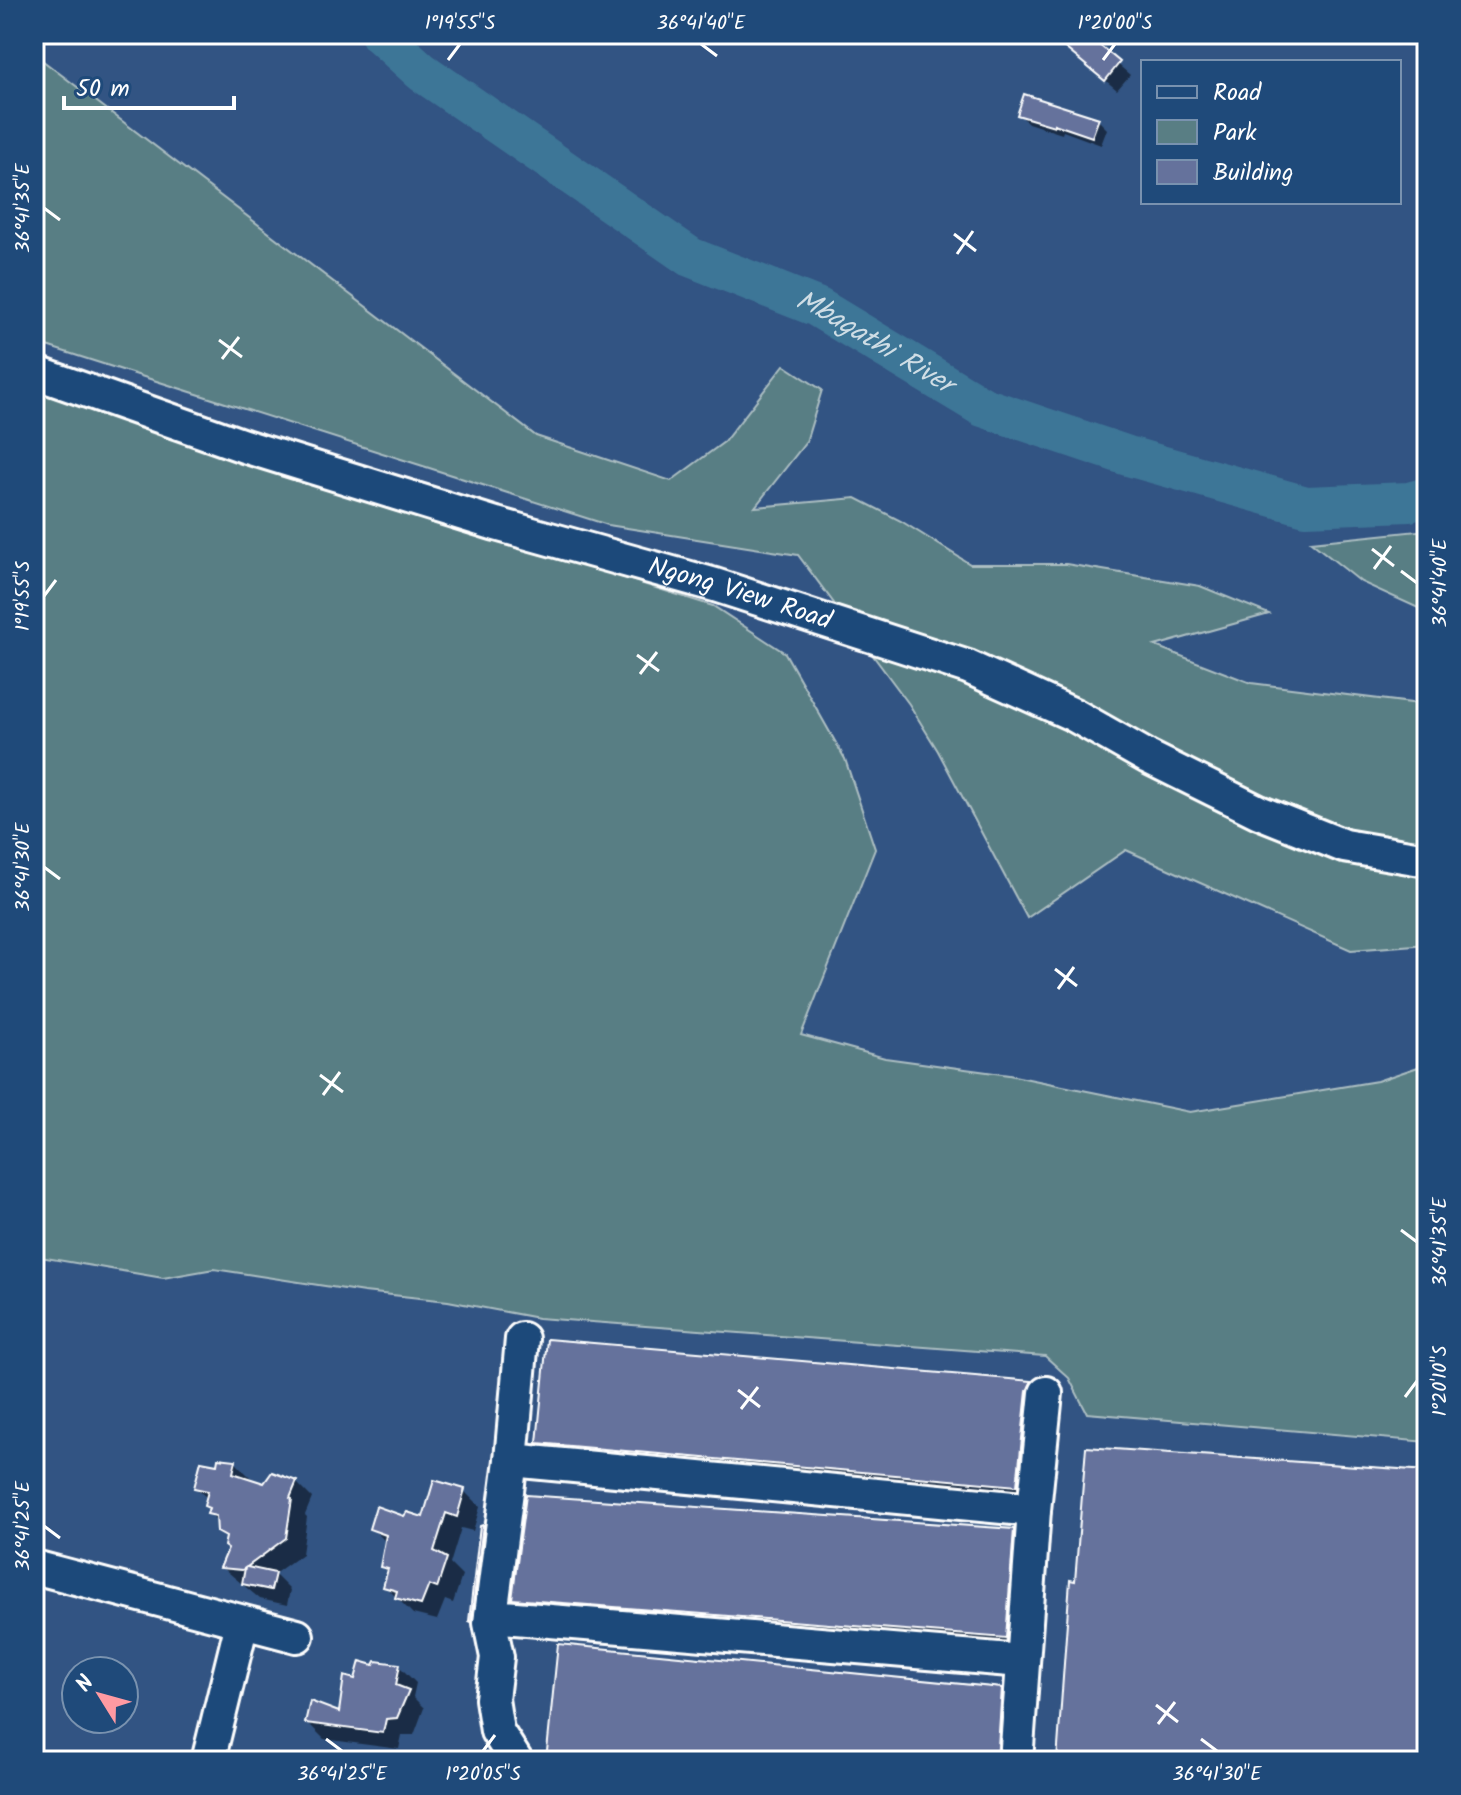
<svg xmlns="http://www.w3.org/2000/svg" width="1461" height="1795" viewBox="0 0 1461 1795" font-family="Kalam,sans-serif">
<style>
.green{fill:#597e84;stroke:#acbec2;stroke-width:2}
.shadow{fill:#0007}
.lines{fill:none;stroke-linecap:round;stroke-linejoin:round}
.river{stroke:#3e7697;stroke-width:40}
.building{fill:#65729c;stroke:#fff;stroke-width:2}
.minor-casing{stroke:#fff;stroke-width:38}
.minor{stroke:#1f4a7a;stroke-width:32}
.ticks{fill:none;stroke:#fff;stroke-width:3}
.labels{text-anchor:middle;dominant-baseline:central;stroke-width:6;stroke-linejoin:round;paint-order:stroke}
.street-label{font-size:26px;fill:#fff;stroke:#1f4a7a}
.water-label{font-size:28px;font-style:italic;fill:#cfdde5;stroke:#1f4a7a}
.neatline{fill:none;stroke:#fff;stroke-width:3}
.ticks-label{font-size:20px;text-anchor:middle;fill:#fff}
</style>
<rect width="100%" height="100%" fill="#325483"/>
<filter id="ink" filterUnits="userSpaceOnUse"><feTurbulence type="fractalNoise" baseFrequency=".0125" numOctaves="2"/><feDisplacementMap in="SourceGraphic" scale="16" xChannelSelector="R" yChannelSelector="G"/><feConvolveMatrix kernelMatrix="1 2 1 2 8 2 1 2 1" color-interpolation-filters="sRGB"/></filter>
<g filter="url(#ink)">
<!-- green -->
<path class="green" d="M34,54L536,436L671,481L724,442L784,365L822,390L806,442L755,507L856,498L901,521L970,564H1066L1200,586L1269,614L1155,646L1251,683L1427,705V944L1351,950L1126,850L1027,918L938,751L909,704L798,555L608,525L34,342Z
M34,385L491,536L713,606L785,653L845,759L875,849L801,1035L885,1058L1009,1075L1190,1112L1377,1081L1427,1064V1442L1087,1413L1069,1378L1045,1356L538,1318L448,1301L364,1292L214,1269L163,1278L34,1256Z
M1427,530V612L1361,582L1311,542Z"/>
<!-- shadow -->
<path class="shadow" d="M1050,34H1083L1130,75L1117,90Z
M1161,34H1191L1187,44Z
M1349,34H1427V42L1401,46L1353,39Z
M1020,115L1098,120L1107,129L1101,145L1063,131L1062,134L1028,123Z
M1031,1383L1035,1388L1022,1490L544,1448L539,1443Z
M235,1462L251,1478L250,1481L265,1486L296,1482L312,1498L305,1515L307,1517L302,1554L274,1574L290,1590L287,1605L260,1599L223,1568L230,1549L228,1540L219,1531L218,1522L210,1514V1510L206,1506L208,1499L196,1488L218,1467Z
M464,1491L480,1507L473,1531L461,1528L450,1564L462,1576L453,1603L445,1600L437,1620L413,1614L385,1586L389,1573L382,1566L387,1543L372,1528L405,1518L425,1520Z
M483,1527L500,1544L488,1637L471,1621Z
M1013,1531L1018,1536L1010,1642L519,1603L514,1598Z
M399,1666L416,1683L413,1697L424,1708L414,1735H402L399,1749L324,1739L307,1722L340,1714L357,1681L375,1667Z
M1001,1690L1006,1695L1002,1761H600L554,1756L549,1751Z
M423,1753L485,1761H422Z"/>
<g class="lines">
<!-- river -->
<path class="river" id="s1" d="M380,34L422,72L690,257L817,307L983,407L1128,456L1306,506L1409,502L1427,497"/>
</g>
<!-- building -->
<path class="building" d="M1048,34H1086L1120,62L1105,81Z
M1024,94L1099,118L1092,137L1054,124V126L1017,115Z
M547,1339L1032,1381L1027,1391L1017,1486L537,1443Z
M1086,1447L1427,1471V1761H1057L1070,1580L1075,1581Z
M218,1458L236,1460L233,1473L264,1483L272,1472L297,1481L290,1498L292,1499L286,1538L247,1567L275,1573L271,1590L242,1584L245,1568L242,1570L220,1568L228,1549L224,1546L226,1537L217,1532L216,1516L207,1514L209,1508L204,1506L208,1491L194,1488L201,1461L217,1464Z
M434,1480L465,1489L457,1517L446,1513L434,1551L447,1558L437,1588L429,1585L421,1605L395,1598L397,1591L383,1587L388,1569L380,1567L386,1535L369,1529L376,1506L404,1516L407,1512L423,1517Z
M526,1495L1014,1529L1006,1638L512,1599Z
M483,1525L471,1622L469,1621L480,1526Z
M558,1644L1002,1688L997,1761H635L570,1754V1761H546Z
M360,1661L374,1665L376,1661L400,1664L396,1685L409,1690L397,1718L386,1719L383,1733L305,1723L310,1701L339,1712L344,1676L355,1679Z"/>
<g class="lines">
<defs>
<g id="minor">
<path id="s2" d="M34,372L244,446L496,524L715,585L968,667L1074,715L1148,757L1259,812L1344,846L1427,860"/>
<path d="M511,1460L1034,1510"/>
<path d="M34,1567L297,1636"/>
<path d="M491,1616L1022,1661"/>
<path d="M208,1761L242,1623"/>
<path d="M516,1761L497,1731L492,1699L497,1657L490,1623L511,1460L522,1339"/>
<path d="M1016,1761L1034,1510L1046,1393"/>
</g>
</defs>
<!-- minor casing -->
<use href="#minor" class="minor-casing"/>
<!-- minor -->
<use href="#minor" class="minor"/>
</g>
</g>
<!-- ticks -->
<path class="ticks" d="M701,44L717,56M448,60L460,44M1103,60L1115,44M44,208L60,220M954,234L976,251M957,254L973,231M219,340L242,357M222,359L239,337M1372,549L1394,566M1374,569L1391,546M1401,571L1417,583M44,596L56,580M637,655L659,671M640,674L657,652M44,867L60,879M1055,969L1077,986M1058,989L1074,967M320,1075L343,1092M323,1095L340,1072M1401,1230L1417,1242M738,1390L760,1407M1405,1397L1417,1381M741,1409L758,1387M44,1526L60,1538M1156,1705L1178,1722M1158,1724L1175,1702M326,1739L342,1751M1201,1739L1217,1751M483,1751L495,1735"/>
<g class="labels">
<!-- street labels -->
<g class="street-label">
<text stroke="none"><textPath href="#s2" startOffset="740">Ngong View Road</textPath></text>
</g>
<!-- water labels -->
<g class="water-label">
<text stroke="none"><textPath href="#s1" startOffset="586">Mbagathi River</textPath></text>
</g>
</g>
<!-- margin -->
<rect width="1461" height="1795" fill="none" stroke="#1f4a7a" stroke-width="88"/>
<!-- legend -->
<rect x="1141" y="60" width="260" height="144" fill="#1f4a7a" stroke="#7992af" stroke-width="2"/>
<rect x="1157" y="86" width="40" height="12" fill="#1f4a7a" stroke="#7992af" stroke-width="2"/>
<text x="1213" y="100" font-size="24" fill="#ffffff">Road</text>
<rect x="1157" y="120" width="40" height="24" fill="#597e84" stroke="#7992af" stroke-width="2"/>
<text x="1213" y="140" font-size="24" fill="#ffffff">Park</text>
<rect x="1157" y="160" width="40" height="24" fill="#65729c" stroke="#7992af" stroke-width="2"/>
<text x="1213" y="180" font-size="24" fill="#ffffff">Building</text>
<!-- north arrow -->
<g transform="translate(100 1695) rotate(307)"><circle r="38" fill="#1f4a7a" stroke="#7992af" stroke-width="2"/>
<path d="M0-6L14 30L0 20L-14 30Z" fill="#ff9aa2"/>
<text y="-12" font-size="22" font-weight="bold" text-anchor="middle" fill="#ffffff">N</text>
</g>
<!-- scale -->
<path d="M64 96v12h170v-12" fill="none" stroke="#ffffff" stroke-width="4"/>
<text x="76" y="96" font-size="24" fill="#ffffff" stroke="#1f4a7a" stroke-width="6" paint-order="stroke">50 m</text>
<rect x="44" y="44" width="1373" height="1707" class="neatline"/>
<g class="ticks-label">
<text x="460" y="29">1°19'55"S</text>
<text x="701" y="29">36°41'40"E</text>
<text x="1115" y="29">1°20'00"S</text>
<text transform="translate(22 208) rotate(-90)" y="7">36°41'35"E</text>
<text transform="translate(1439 583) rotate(-90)" y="7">36°41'40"E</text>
<text transform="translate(22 596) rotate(-90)" y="7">1°19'55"S</text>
<text transform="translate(22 867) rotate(-90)" y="7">36°41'30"E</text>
<text transform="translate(1439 1242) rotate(-90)" y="7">36°41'35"E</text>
<text transform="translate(1439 1381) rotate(-90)" y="7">1°20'10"S</text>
<text transform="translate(22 1526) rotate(-90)" y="7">36°41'25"E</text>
<text x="342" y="1780">36°41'25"E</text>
<text x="483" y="1780">1°20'05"S</text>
<text x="1217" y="1780">36°41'30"E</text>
</g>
</svg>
